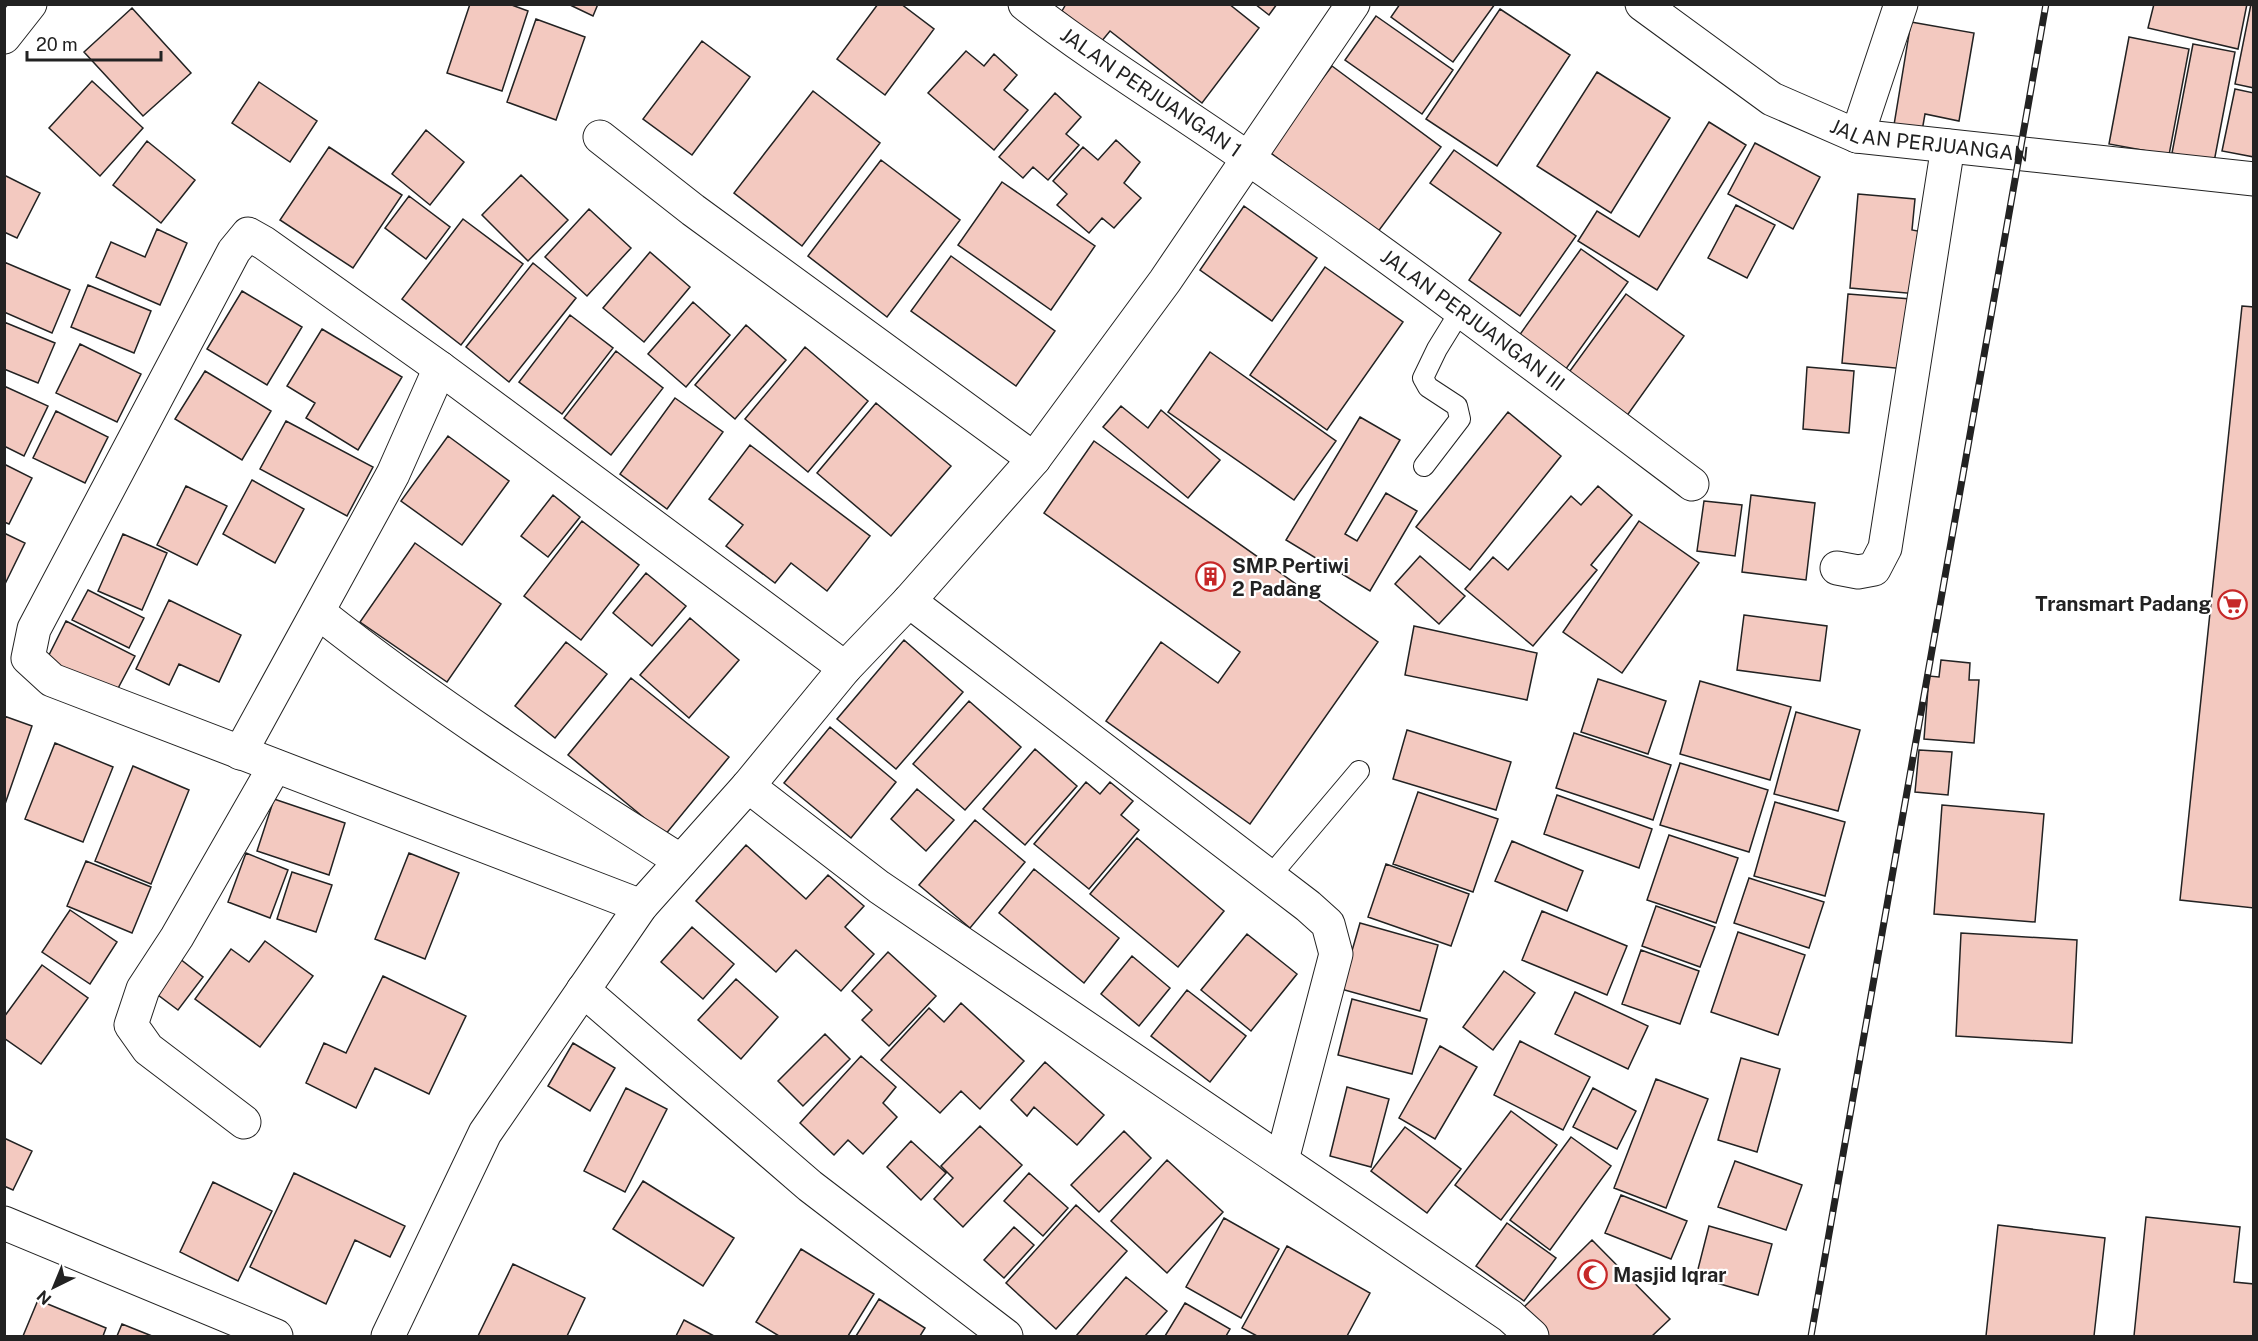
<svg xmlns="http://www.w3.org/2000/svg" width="2258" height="1341" viewBox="0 0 2258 1341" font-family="'Public Sans',sans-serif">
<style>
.building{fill:#f3c9c0;stroke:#222;stroke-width:1.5}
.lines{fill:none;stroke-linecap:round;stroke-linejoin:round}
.lane-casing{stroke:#222;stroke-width:22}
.street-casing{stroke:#222;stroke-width:35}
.lane{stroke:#fff;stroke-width:20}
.street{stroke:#fff;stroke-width:33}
.rail-casing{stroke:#222;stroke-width:7}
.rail{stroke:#fff;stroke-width:4.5;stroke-dasharray:14;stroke-linecap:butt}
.labels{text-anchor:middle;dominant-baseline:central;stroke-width:4.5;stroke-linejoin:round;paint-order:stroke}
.street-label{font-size:20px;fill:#222;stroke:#fff}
.poi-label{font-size:20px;font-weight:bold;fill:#222;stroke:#fff;text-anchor:start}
</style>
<rect width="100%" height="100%" fill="#fff"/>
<!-- building -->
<path class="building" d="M470,4H509L528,11L502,91L447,73Z
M568,4H598L593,16Z
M878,4H901L934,29L885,95L837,59Z
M1066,4H1229L1259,28L1202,103L1110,31L1101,42L1062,11Z
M1255,4H1277L1269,15Z
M1400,4H1495L1453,62L1391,17Z
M2154,4H2247L2238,49L2148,28Z
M2251,4H2254V88L2235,84Z
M132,8L191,73L143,116L84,52Z
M1500,9L1570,55L1497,166L1426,119Z
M1376,16L1453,70L1422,114L1345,60Z
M536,19L585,37L556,120L507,102Z
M1911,22L1974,33L1959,121L1925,114L1922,131L1894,125Z
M2129,37L2189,49L2169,155L2109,144Z
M702,41L750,77L692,155L643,119Z
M2193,44L2235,52L2214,162L2172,153Z
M966,51L984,66L994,54L1017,75L1004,90L1028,110L994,150L928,93Z
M1332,66L1441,147L1377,233L1268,151Z
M1597,72L1670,118L1611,213L1537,166Z
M92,81L143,128L100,176L49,128Z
M259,82L317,121L290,162L232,123Z
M2235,89L2254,93V157L2222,151Z
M813,91L880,143L802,246L734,193Z
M1055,93L1081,117L1066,134L1079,145L1048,180L1033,167L1023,178L999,157Z
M1709,122L1746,145L1657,290L1578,241L1597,211L1639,237Z
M426,130L464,162L430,205L392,174Z
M1116,140L1140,162L1124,183L1141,198L1114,228L1102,218L1089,233L1057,205L1067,194L1053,181L1083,147L1098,160Z
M147,141L195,180L161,223L113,185Z
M1755,143L1820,177L1793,229L1728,194Z
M329,147L402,195L353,268L280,220Z
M1454,150L1576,236L1520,316L1469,280L1501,233L1430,183Z
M881,160L960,220L887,317L808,256Z
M4,175L40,193L17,238L4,232Z
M521,175L568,220L528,261L482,215Z
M1002,182L1095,246L1051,310L958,245Z
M1858,194L1915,199L1912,230L1923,232L1918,294L1850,288Z
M409,196L450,227L426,259L385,228Z
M1736,205L1775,225L1747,278L1708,258Z
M1244,206L1317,258L1272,321L1200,270Z
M589,209L631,248L587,296L545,257Z
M463,219L523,264L461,345L402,299Z
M157,229L187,243L160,305L96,277L111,242L145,257Z
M1581,249L1628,282L1563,373L1516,340Z
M650,252L690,287L644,342L603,308Z
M951,256L1055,331L1016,386L911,311Z
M4,262L70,290L52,333L4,312Z
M533,263L576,298L509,382L466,347Z
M1325,267L1403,322L1327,430L1250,375Z
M88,285L151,311L134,353L71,327Z
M242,291L302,327L267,385L207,349Z
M1626,294L1684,336L1626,417L1567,375Z
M1848,294L1911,299L1906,369L1842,363Z
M693,302L730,335L686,387L648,354Z
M2242,306L2254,307V908L2180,900Z
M570,315L613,348L562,414L519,382Z
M4,322L55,343L38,383L4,369Z
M746,325L786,360L735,419L695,385Z
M322,329L402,377L358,450L306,418L315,403L287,386Z
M80,344L141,374L117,422L56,393Z
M805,347L868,401L808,472L745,419Z
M616,351L663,388L611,455L564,418Z
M1210,352L1336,441L1294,500L1168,412Z
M1807,367L1854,371L1849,433L1803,429Z
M205,371L271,411L242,460L175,419Z
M4,386L48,406L24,456L4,446Z
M675,398L723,432L667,509L620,474Z
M876,403L951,466L891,536L817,473Z
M1121,406L1148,428L1161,410L1220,460L1188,498L1103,427Z
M56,411L108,437L85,483L33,458Z
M1508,412L1561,456L1470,570L1416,527Z
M1360,417L1400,440L1345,534L1357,541L1386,493L1417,511L1370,591L1286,540Z
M286,421L373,467L347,516L260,469Z
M448,436L509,481L462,545L401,501Z
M1094,441L1378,642L1250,824L1106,721L1161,642L1218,683L1240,652L1044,513Z
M750,445L870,536L827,591L791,563L775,583L726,546L743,525L709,499Z
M4,464L32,478L9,524L4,522Z
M252,480L304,509L275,563L223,534Z
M186,486L227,506L197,565L157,545Z
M1598,486L1632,515L1591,565L1597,570L1533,646L1465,589L1493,557L1508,570L1571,496L1581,505Z
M553,495L580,517L548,557L521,536Z
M1751,495L1815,503L1806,580L1742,572Z
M1704,501L1742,505L1735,556L1697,551Z
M582,521L639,565L581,640L524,596Z
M1639,521L1699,563L1622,673L1563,632Z
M4,533L25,543L4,586Z
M123,534L167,553L142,610L98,591Z
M415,543L501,604L447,682L360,622Z
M1420,556L1465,596L1439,624L1395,584Z
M646,573L686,606L652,646L613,613Z
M88,590L144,618L129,648L72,620Z
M169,600L241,635L219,682L179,664L169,685L136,669Z
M1744,615L1827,626L1820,681L1737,670Z
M690,618L739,660L689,718L640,675Z
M66,621L135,656L115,694L47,659Z
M1414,626L1537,653L1527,700L1405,675Z
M904,640L963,692L896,769L837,719Z
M566,642L607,674L555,738L515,706Z
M1941,660L1970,663L1969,680H1979L1974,743L1924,739L1929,676L1939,677Z
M631,678L729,757L665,835L568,755Z
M1598,679L1666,701L1648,754L1581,732Z
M1700,681L1791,707L1770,780L1680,754Z
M969,701L1021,747L965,810L913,764Z
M1796,712L1860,730L1838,811L1774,794Z
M4,716L32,726L4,807Z
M830,727L896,782L851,838L784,783Z
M1407,730L1511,762L1496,810L1393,779Z
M1574,733L1671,765L1653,820L1556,788Z
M55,743L113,767L83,842L25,819Z
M1035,749L1077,786L1025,845L983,809Z
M1919,750L1952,752L1948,795L1915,792Z
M1680,763L1768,790L1749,852L1660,825Z
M133,766L189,790L151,884L95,861Z
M1086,782L1100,794L1110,782L1133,801L1121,815L1139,830L1089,889L1034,844Z
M917,789L954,820L926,851L891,819Z
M1418,792L1498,819L1473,892L1393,864Z
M1557,795L1652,829L1639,868L1544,834Z
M274,799L345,823L329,875L257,851Z
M1775,802L1845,822L1825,896L1754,876Z
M1942,805L2044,814L2035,922L1934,914Z
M975,820L1025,862L970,928L919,885Z
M1669,835L1738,858L1716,923L1647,900Z
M1137,838L1224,911L1178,967L1090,894Z
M1512,841L1583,871L1567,911L1495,881Z
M746,845L806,899L828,875L864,906L845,927L874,954L841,991L796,950L776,972L696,901Z
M246,853L288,870L270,918L228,902Z
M409,853L459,873L425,959L375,939Z
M86,861L151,887L132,933L67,906Z
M1386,864L1469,894L1451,946L1368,917Z
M1034,869L1119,938L1084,983L999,913Z
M292,872L332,885L316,932L277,919Z
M1749,878L1824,902L1809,948L1734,923Z
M1656,906L1715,927L1700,967L1642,946Z
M70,910L117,942L90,984L42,952Z
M1542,911L1627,946L1607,995L1522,960Z
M1360,923L1438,945L1420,1011L1341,989Z
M692,927L734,964L703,999L661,962Z
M1738,932L1805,955L1778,1035L1711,1012Z
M1961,933L2077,940L2072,1043L1956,1036Z
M1247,934L1297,974L1251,1031L1201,990Z
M265,941L313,976L260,1047L195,999L231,949L249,962Z
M1641,950L1699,971L1680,1024L1622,1004Z
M888,952L936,996L889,1046L862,1020L872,1010L852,991Z
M175,955L203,977L178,1010L150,989Z
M1132,956L1170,988L1139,1026L1101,994Z
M42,965L88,998L41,1064L4,1038V1017Z
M1504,971L1535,993L1493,1050L1463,1027Z
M383,976L466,1016L429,1094L375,1068L356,1108L306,1083L324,1043L346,1053Z
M736,979L778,1017L741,1059L698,1020Z
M1187,990L1246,1036L1210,1082L1151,1036Z
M1575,992L1648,1026L1628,1069L1555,1034Z
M1352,999L1427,1019L1412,1074L1338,1055Z
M961,1003L1024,1061L980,1109L961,1091L940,1113L881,1060L929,1008L944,1022Z
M825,1034L850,1059L803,1106L778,1081Z
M1520,1041L1590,1077L1563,1130L1494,1095Z
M573,1043L615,1068L590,1111L548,1086Z
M1440,1046L1477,1067L1435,1139L1399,1118Z
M861,1056L896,1087L883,1103L897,1117L863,1154L848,1140L834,1155L800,1123Z
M1741,1058L1780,1069L1757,1152L1718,1140Z
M1045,1062L1104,1115L1077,1145L1034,1107L1027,1116L1011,1100Z
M1656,1079L1708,1099L1666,1208L1614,1188Z
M1347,1087L1389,1099L1371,1167L1330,1156Z
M626,1088L667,1109L625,1192L584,1171Z
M1593,1088L1636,1111L1617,1149L1573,1127Z
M1511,1111L1557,1145L1501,1220L1455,1185Z
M980,1126L1022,1165L963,1227L934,1199L953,1178L941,1166Z
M1405,1127L1461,1169L1427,1213L1371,1171Z
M1124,1131L1151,1158L1099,1212L1071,1185Z
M1571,1137L1611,1166L1550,1250L1510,1220Z
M4,1138L32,1151L13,1190L4,1186Z
M911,1141L946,1173L921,1200L887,1167Z
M1167,1160L1223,1212L1167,1273L1111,1221Z
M1735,1161L1802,1185L1786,1230L1718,1207Z
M294,1173L405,1226L390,1257L355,1240L326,1304L250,1267Z
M1029,1173L1068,1208L1043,1236L1004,1201Z
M643,1181L734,1238L703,1286L613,1229Z
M213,1182L272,1211L238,1281L180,1252Z
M1621,1195L1687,1221L1671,1259L1605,1233Z
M1076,1205L1127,1251L1056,1329L1006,1283Z
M2146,1217L2240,1227L2234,1282L2254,1284V1336H2134Z
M1224,1218L1279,1249L1241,1318L1186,1287Z
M1507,1223L1556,1258L1524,1301L1476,1266Z
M1998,1225L2105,1238L2094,1336H1986Z
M1709,1226L1772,1244L1758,1295L1696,1277Z
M1014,1227L1034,1245L1004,1278L984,1260Z
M1592,1240L1670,1319L1652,1336H1545L1520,1311Z
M1287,1246L1370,1293L1347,1336H1257L1242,1328Z
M801,1249L874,1294L848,1336H779L756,1322Z
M513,1264L585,1298L567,1336H478Z
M1126,1277L1167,1311L1145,1336H1076Z
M879,1299L925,1328L920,1336H856Z
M38,1300L106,1328L103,1336H23Z
M1185,1303L1230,1329L1226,1336H1165Z
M684,1320L714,1336H676Z
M122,1324L152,1336H117Z"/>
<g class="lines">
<defs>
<path id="lane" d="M1424,466L1460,419L1457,406L1428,387L1423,378L1437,349L1461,310
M1271,875L1359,771"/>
<g id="street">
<path id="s1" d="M1025,4C1097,60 1175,107 1249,159C1400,263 1546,374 1692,484"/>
<path id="s2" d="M1642,4L1772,99L1857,136L2254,179"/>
<path d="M4,37L30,4"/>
<path d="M1857,136L1901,4"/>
<path d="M600,137L693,210L1034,459"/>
<path d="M1837,568L1858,572L1874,569L1885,548L1948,146"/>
<path d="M909,601L1308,906L1328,924L1336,954L1282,1160"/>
<path d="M318,612C434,704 556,782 681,861"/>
<path d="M240,753L393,474L440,368"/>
<path d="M748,786L879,887L1510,1316L1532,1336"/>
<path d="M641,906L52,680L28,658L34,629L234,251L248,234L264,243L440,368L845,668"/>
<path d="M583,990L810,1186L1006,1336"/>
<path d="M244,1122L148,1049L131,1025L143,989L177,937L275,766"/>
<path d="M4,1223L276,1336"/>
<path d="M388,1336L485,1133L641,906L748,786L845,668L909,601L1034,459L1165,281L1353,4"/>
</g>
</defs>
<!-- lane casing -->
<use href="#lane" class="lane-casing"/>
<!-- street casing -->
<use href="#street" class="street-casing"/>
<!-- lane -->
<use href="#lane" class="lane"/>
<!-- street -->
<use href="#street" class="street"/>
<defs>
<path id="rail" d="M1811,1336L2046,4"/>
</defs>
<!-- rail casing -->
<use href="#rail" class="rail-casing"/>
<!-- rail -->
<use href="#rail" class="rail"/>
</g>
<!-- icons -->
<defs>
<symbol id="building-ring" viewBox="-11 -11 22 22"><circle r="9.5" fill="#fff" stroke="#c62828" stroke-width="1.5"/><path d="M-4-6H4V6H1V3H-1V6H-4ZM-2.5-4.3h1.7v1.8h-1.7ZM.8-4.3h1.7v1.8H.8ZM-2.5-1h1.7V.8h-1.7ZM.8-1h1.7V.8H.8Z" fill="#c62828"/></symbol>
<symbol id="supermarket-ring" viewBox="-11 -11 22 22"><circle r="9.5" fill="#fff" stroke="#c62828" stroke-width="1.5"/><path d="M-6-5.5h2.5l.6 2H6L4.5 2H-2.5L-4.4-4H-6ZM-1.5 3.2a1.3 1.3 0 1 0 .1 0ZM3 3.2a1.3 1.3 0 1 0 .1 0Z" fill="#c62828"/></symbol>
<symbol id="mosque-ring" viewBox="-11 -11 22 22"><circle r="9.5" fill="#fff" stroke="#c62828" stroke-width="1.5"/><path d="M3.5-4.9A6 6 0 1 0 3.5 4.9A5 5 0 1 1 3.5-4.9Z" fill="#c62828"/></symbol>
</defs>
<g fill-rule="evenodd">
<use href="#building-ring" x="1194" y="560" width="33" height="33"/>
<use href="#supermarket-ring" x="2216" y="588" width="33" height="33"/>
<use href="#mosque-ring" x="1576" y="1258" width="33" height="33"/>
</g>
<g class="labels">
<!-- street labels -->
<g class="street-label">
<text stroke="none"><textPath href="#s1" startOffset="154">JALAN PERJUANGAN 1</textPath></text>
<text stroke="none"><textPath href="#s2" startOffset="326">JALAN PERJUANGAN</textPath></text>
<text stroke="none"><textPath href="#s1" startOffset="548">JALAN PERJUANGAN III</textPath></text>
</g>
<!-- poi labels -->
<g class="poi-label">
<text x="1232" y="566">SMP Pertiwi<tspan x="1232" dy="23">2 Padang</tspan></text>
<text x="2211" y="604" text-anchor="end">Transmart Padang</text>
<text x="1613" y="1275">Masjid Iqrar</text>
</g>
</g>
<!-- border -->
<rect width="2258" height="1341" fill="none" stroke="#222222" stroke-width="12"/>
<!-- north arrow -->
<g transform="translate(54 1287) rotate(223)" stroke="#ffffff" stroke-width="4.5" paint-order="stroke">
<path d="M0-4.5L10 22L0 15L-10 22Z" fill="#222222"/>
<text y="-9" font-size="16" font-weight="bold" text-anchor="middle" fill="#222222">N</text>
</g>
<!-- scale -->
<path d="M27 51v9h134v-9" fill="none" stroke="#222222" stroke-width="3"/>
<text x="36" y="51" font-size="18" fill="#222222" stroke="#ffffff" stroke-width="4.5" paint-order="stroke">20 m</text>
</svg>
